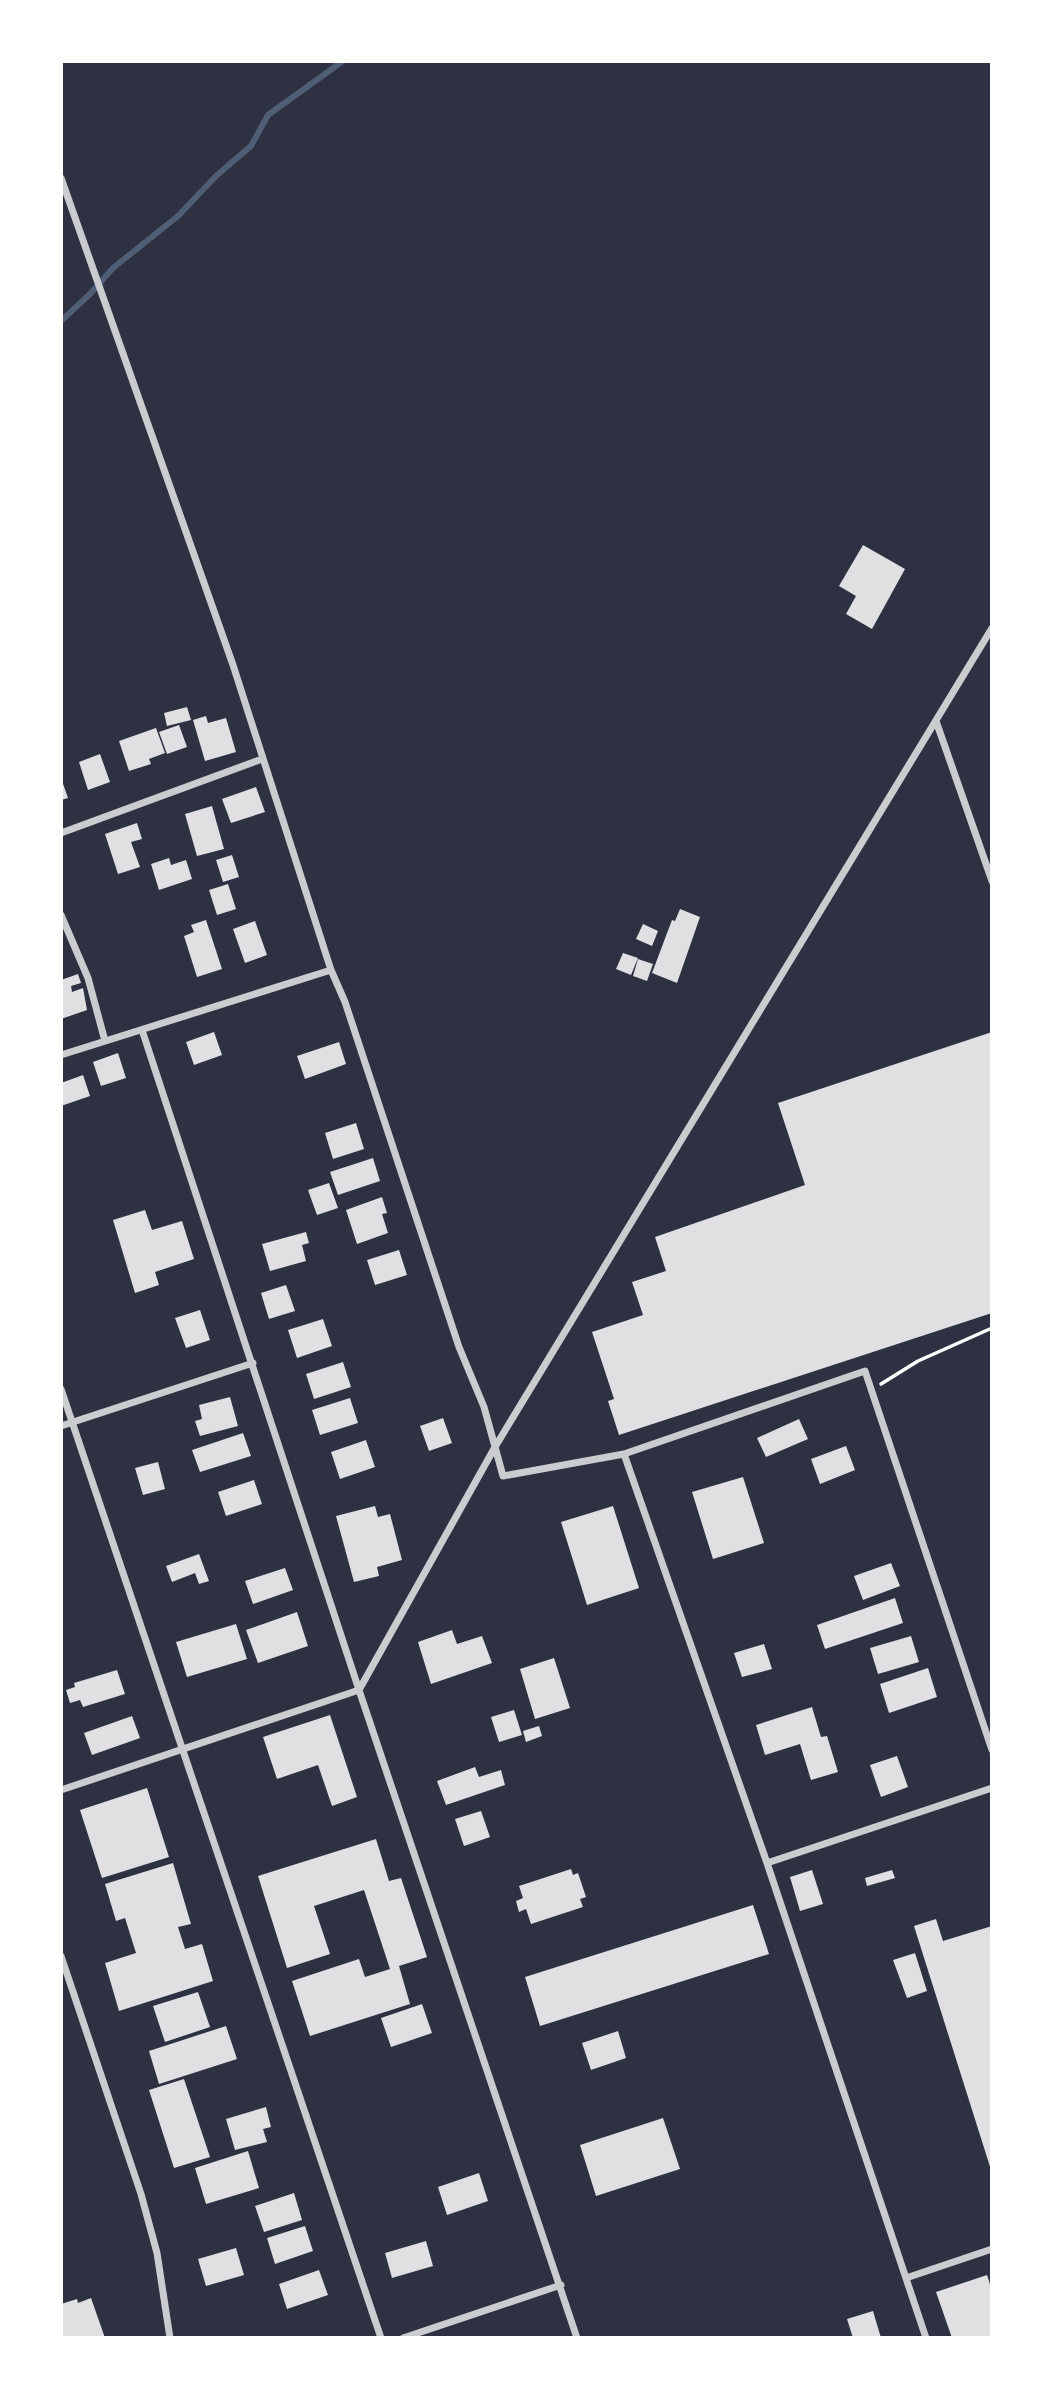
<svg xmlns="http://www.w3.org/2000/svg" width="1053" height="2399" viewBox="0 0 1053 2399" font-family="Arial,sans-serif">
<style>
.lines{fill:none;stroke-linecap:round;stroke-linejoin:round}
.stream{stroke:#4f5d75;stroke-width:6}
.building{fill:#e0e0e3}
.path{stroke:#fff;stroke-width:3.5}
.minor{stroke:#caccd0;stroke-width:7}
</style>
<rect width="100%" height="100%" fill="#2d3142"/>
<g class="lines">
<!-- stream -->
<path class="stream" d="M61,321L90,294L113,268L178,216L216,176L251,146L268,115L343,61"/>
</g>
<!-- building -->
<path class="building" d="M863,545L905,569L872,629L846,614L856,596L839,586Z
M187,707L191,720L167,726L164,713Z
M206,716L208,723L226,718L236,752L205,761L193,720Z
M179,725L187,747L167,754L159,732Z
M156,728L165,753L149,759L151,764L129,771L119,741Z
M100,754L110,782L88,790L79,762Z
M61,778L68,798L61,800Z
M256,787L265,812L231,823L222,799Z
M212,806L224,849L197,856L185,814Z
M137,823L142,839L131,842L140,867L118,874L105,834Z
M232,855L239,877L223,882L216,860Z
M169,858L171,865L186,860L192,879L159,890L151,864Z
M228,884L236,909L217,915L209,890Z
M680,909L700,917L677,983L652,973L672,920L675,921Z
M206,920L222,969L197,977L184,936L194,932L191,925Z
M255,921L267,955L245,963L233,929Z
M643,924L658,931L652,946L636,939Z
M623,953L638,958L631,975L616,969Z
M638,959L653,964L647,981L633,976Z
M78,974L81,983L71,986L72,992L83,988L87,1010L61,1019V980Z
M214,1032L222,1055L194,1065L186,1042Z
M992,1032V1313L619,1435L608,1401L614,1399L592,1332L643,1315L632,1282L666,1271L655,1237L805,1185L778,1103Z
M339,1042L346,1064L305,1079L297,1056Z
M118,1053L126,1078L101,1086L93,1062Z
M83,1075L90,1096L61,1106V1083Z
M356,1123L364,1149L333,1159L325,1133Z
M373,1158L380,1181L338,1195L330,1172Z
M329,1183L338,1208L317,1215L308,1190Z
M382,1197L387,1213L382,1214L388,1233L357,1244L346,1210Z
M145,1210L152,1230L182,1221L194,1259L155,1272L159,1285L135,1293L113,1220Z
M306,1232L309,1243L302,1245L306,1261L270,1271L262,1244Z
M399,1250L407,1275L375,1285L367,1260Z
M286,1285L295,1311L269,1319L261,1293Z
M200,1310L210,1340L186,1348L175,1318Z
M323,1319L332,1346L297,1358L288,1330Z
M343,1362L351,1387L314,1399L306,1374Z
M230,1397L238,1426L200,1436L195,1421L202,1419L199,1405Z
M350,1398L358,1423L320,1435L312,1410Z
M443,1418L452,1443L429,1451L420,1426Z
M799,1419L808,1439L766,1457L757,1438Z
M243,1433L251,1456L200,1472L192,1450Z
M366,1440L375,1467L340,1479L331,1452Z
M846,1446L855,1470L820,1484L811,1459Z
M158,1462L165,1489L143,1495L135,1468Z
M743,1477L764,1543L713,1559L692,1492Z
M254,1480L262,1504L226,1516L218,1492Z
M375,1506L378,1517L390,1514L402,1560L377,1567L379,1576L354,1582L336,1516Z
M613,1506L639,1588L587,1605L561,1522Z
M199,1554L209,1581L199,1584L195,1573L172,1582L166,1566Z
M891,1563L900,1586L863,1600L854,1576Z
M285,1568L293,1590L253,1604L245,1581Z
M895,1598L903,1623L825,1649L817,1625Z
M297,1612L308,1646L258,1663L246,1630Z
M236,1624L247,1659L187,1677L176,1642Z
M452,1630L457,1644L482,1636L492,1663L431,1684L418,1642Z
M911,1636L919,1662L878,1674L870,1648Z
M764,1644L772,1669L742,1677L734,1653Z
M554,1658L570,1708L535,1719L520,1669Z
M928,1668L937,1697L889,1713L880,1684Z
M117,1670L125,1694L83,1707L80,1700L70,1703L66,1690L75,1687L74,1683Z
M812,1707L821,1737L827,1736L838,1772L811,1780L800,1744L765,1755L756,1725Z
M514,1710L522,1735L499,1742L491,1717Z
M330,1715L357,1797L332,1806L318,1765L277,1779L263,1737Z
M132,1716L140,1738L92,1755L84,1733Z
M539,1726L542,1736L526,1742L523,1731Z
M897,1756L908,1787L881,1797L870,1765Z
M475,1767L479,1777L501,1770L505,1785L446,1805L437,1781Z
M147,1788L169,1857L102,1878L80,1810Z
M481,1811L490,1837L464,1846L455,1819Z
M376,1839L389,1881L401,1878L427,1957L399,1966L410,2004L310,2036L292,1981L359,1959L365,1977L390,1969L364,1890L314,1906L330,1954L287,1968L258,1876Z
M173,1863L191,1924L178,1927L185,1949L202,1944L213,1981L119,2011L105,1963L136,1953L125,1918L116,1921L105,1884Z
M571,1869L573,1875L578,1873L586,1897L580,1899L583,1907L531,1924L526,1909L519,1912L516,1901L523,1898L519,1886Z
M812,1870L823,1904L800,1911L790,1877Z
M892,1870L895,1878L867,1886L865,1878Z
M753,1905L769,1954L540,2026L525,1977Z
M936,1919L943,1941L992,1926V2173L914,1926Z
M915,1953L927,1991L907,1998L893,1960Z
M198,1992L210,2027L165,2042L153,2006Z
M422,2004L432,2033L391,2047L381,2018Z
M226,2026L237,2059L159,2084L149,2051Z
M618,2031L626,2058L591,2070L582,2043Z
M184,2079L210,2157L174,2168L149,2090Z
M266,2107L271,2127L263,2129L267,2142L235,2150L226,2119Z
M663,2118L680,2169L596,2196L580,2145Z
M248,2151L259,2188L206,2204L195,2168Z
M479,2173L488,2201L447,2215L438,2187Z
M294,2193L302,2220L264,2232L255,2206Z
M305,2226L313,2251L275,2264L267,2238Z
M426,2241L433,2266L392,2278L385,2253Z
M236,2248L244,2275L206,2286L198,2259Z
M319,2270L328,2295L287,2309L279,2284Z
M987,2275L992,2290V2338H952L936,2292Z
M91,2298L105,2338H61V2304L77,2299L78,2303Z
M873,2311L881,2338H853L847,2319Z"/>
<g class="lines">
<!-- path -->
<path class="path" d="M881,1384L918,1361L992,1328"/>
<!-- minor -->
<path class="minor" d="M61,178L233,665L331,970L345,1002L459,1347L484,1407L503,1476L624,1454L865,1371L992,1750
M936,721L992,881
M61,833L262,759
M61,915L88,978L105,1041
M142,1030L359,1690L577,2338
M61,1055L331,970
M61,1389L381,2338
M61,1426L253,1363
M624,1454L767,1863L926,2338
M61,1790L359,1690L495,1447L992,628
M767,1863L992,1788
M61,1956L141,2194L157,2253L170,2338
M906,2278L992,2249
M403,2338L561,2285"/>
</g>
<!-- border -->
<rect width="1053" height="2399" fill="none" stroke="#ffffff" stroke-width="126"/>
</svg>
